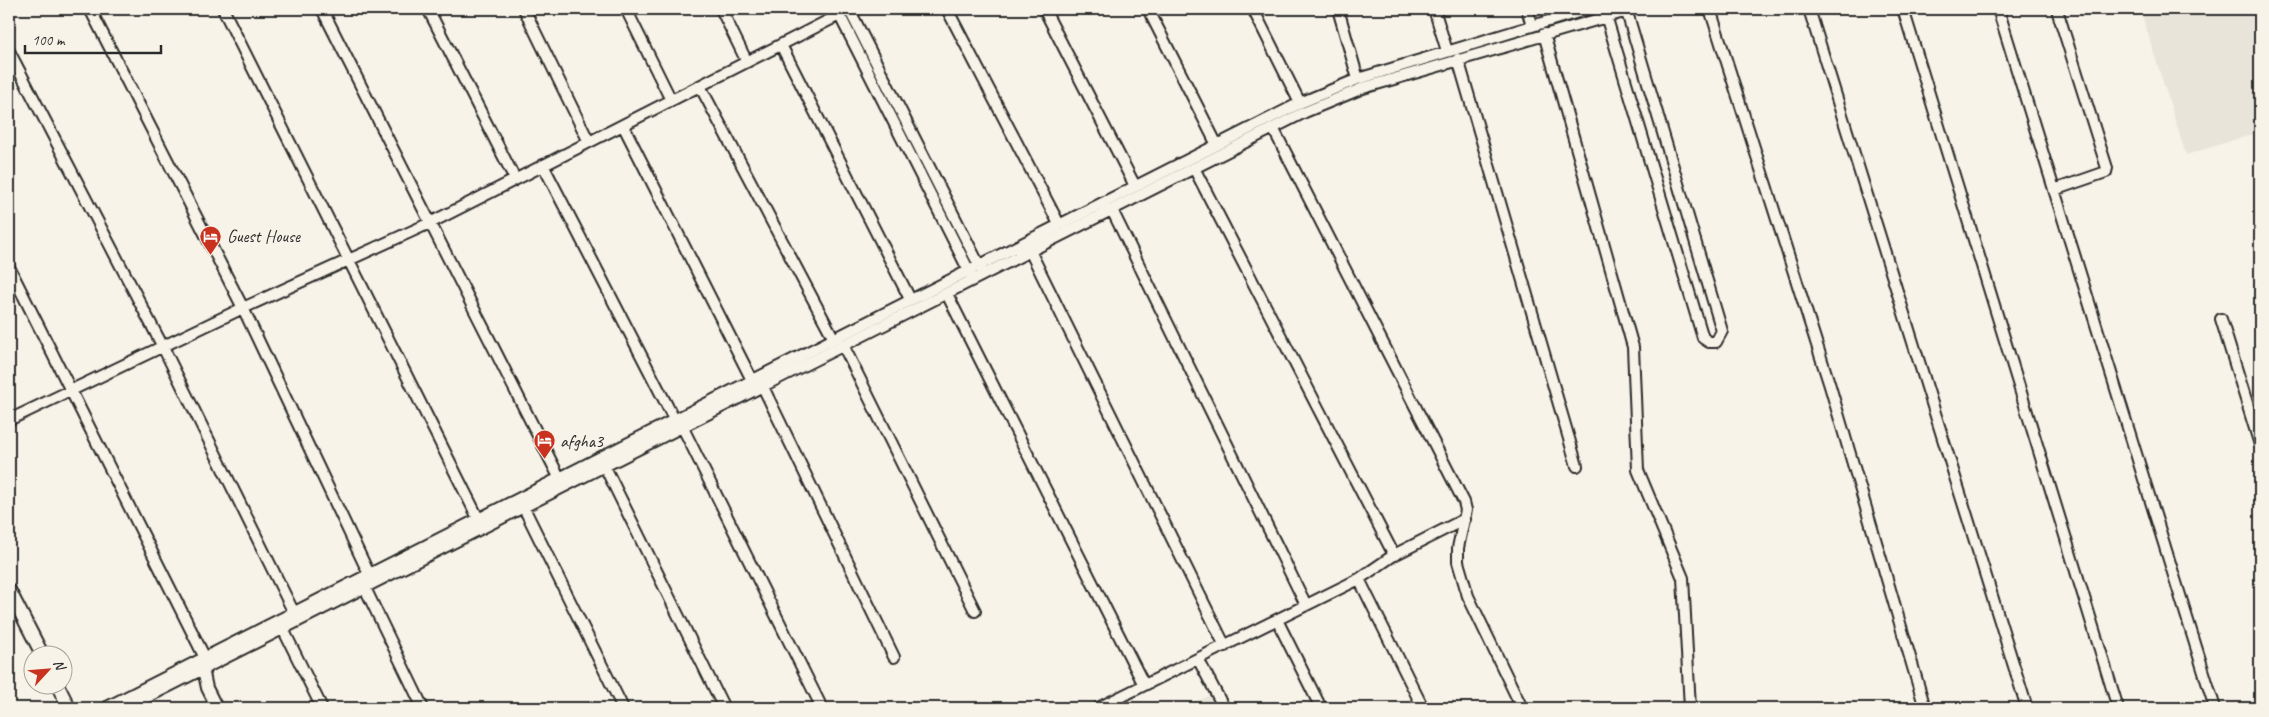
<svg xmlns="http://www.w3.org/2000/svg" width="2269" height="717" viewBox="0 0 2269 717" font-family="Caveat,sans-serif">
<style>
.built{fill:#e8e4da}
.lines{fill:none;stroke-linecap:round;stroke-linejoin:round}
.minor-casing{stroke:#2b2b2b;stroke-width:14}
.major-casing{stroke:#2b2b2b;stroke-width:16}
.minor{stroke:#f7f3e8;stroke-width:10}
.major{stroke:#f7f3e8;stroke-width:12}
.labels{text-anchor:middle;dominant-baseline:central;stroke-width:4;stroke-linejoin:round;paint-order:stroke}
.poi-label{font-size:18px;fill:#2b2b2b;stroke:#f7f3e8;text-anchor:start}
</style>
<rect width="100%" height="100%" fill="#f7f3e8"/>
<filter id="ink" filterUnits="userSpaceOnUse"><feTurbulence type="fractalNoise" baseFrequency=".02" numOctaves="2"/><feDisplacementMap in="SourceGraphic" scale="10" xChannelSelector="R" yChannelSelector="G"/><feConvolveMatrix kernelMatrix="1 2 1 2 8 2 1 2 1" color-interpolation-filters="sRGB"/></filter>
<g filter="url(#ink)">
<!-- built -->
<path class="built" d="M2140,9H2260V132L2186,155Z
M1209,696L1215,708H1181Z"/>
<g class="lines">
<defs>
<path id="minor" d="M90,9L243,308L369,574
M223,9L478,518
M322,9L559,477
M428,9L515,179
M524,9L589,142
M626,9L671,100
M721,9L747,62
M849,9L981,269
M947,9L1059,224
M1044,9L1135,186
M1148,9L1217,145
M1253,9L1300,103
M1338,9L1358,79
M1434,9L1447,51
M1527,9L1532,26
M1604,9L1703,338L1709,342H1716L1722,331L1626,9
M1710,9L1830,386L1925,708
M1809,9L2027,708
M1903,9L2118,708
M1998,9L2215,708
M837,10L971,275
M1544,34L1633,347L1638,470L1683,578L1690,708
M781,45L910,299
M9,51L163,347L294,613
M1458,59L1577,466
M700,86L834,339
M623,125L752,380
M1273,128L1464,502L1466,510L1458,548V562L1468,596L1522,708
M543,165L674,419
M1194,168L1394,555
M2054,190L2106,172L2107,168L2058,13
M1112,210L1306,605
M1030,251L1225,646
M9,267L205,658
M947,294L1144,685
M2221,319L2260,445
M843,345L975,611
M763,387L894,657
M9,420L243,308L430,223L851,9
M683,428L822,708
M605,467L724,708
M524,508L623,708
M1359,579L1423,708
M365,588L423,708
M1277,620L1321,708
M283,629L322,708
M1198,659L1224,708
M203,669L207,688L217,708
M105,708L1300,103L1358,79L1588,9
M126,708L1305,112L1363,88L1627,11
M1098,708L1359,579L1394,555L1465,519"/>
<path id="major" d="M9,590L42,654
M57,684L69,708"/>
</defs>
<!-- minor casing -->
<use href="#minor" class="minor-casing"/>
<!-- major casing -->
<use href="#major" class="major-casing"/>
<!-- minor -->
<use href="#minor" class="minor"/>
<!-- major -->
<use href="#major" class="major"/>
</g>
</g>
<!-- icons -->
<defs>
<symbol id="hotel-pin" viewBox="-11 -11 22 30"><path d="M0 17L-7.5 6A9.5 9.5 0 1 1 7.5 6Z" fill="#c8321e" stroke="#f7f3e8"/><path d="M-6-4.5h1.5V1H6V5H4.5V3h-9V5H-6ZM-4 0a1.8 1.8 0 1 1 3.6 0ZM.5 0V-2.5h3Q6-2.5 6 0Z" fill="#fff"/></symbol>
</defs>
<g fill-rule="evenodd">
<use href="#hotel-pin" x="198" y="224" width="25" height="34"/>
<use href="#hotel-pin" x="532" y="428" width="25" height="34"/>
</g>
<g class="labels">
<!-- poi labels -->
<g class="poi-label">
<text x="227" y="236">Guest House</text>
<text x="560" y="441">afgha3</text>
</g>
</g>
<!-- margin -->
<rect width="2269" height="717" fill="none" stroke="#f7f3e8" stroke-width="30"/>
<rect x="15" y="15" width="2239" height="687" fill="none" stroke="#2b2b2b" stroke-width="2" filter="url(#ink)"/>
<!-- north arrow -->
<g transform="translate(48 670) rotate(64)"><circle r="24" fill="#f7f3e8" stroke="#a5a39c"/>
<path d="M0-4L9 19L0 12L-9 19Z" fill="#c8321e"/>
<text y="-8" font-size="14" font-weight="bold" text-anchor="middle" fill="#2b2b2b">N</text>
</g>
<!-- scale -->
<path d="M25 45v8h136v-8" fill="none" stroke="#2b2b2b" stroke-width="2.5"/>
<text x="32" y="45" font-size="15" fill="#2b2b2b" stroke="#f7f3e8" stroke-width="4" paint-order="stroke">100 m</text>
</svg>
